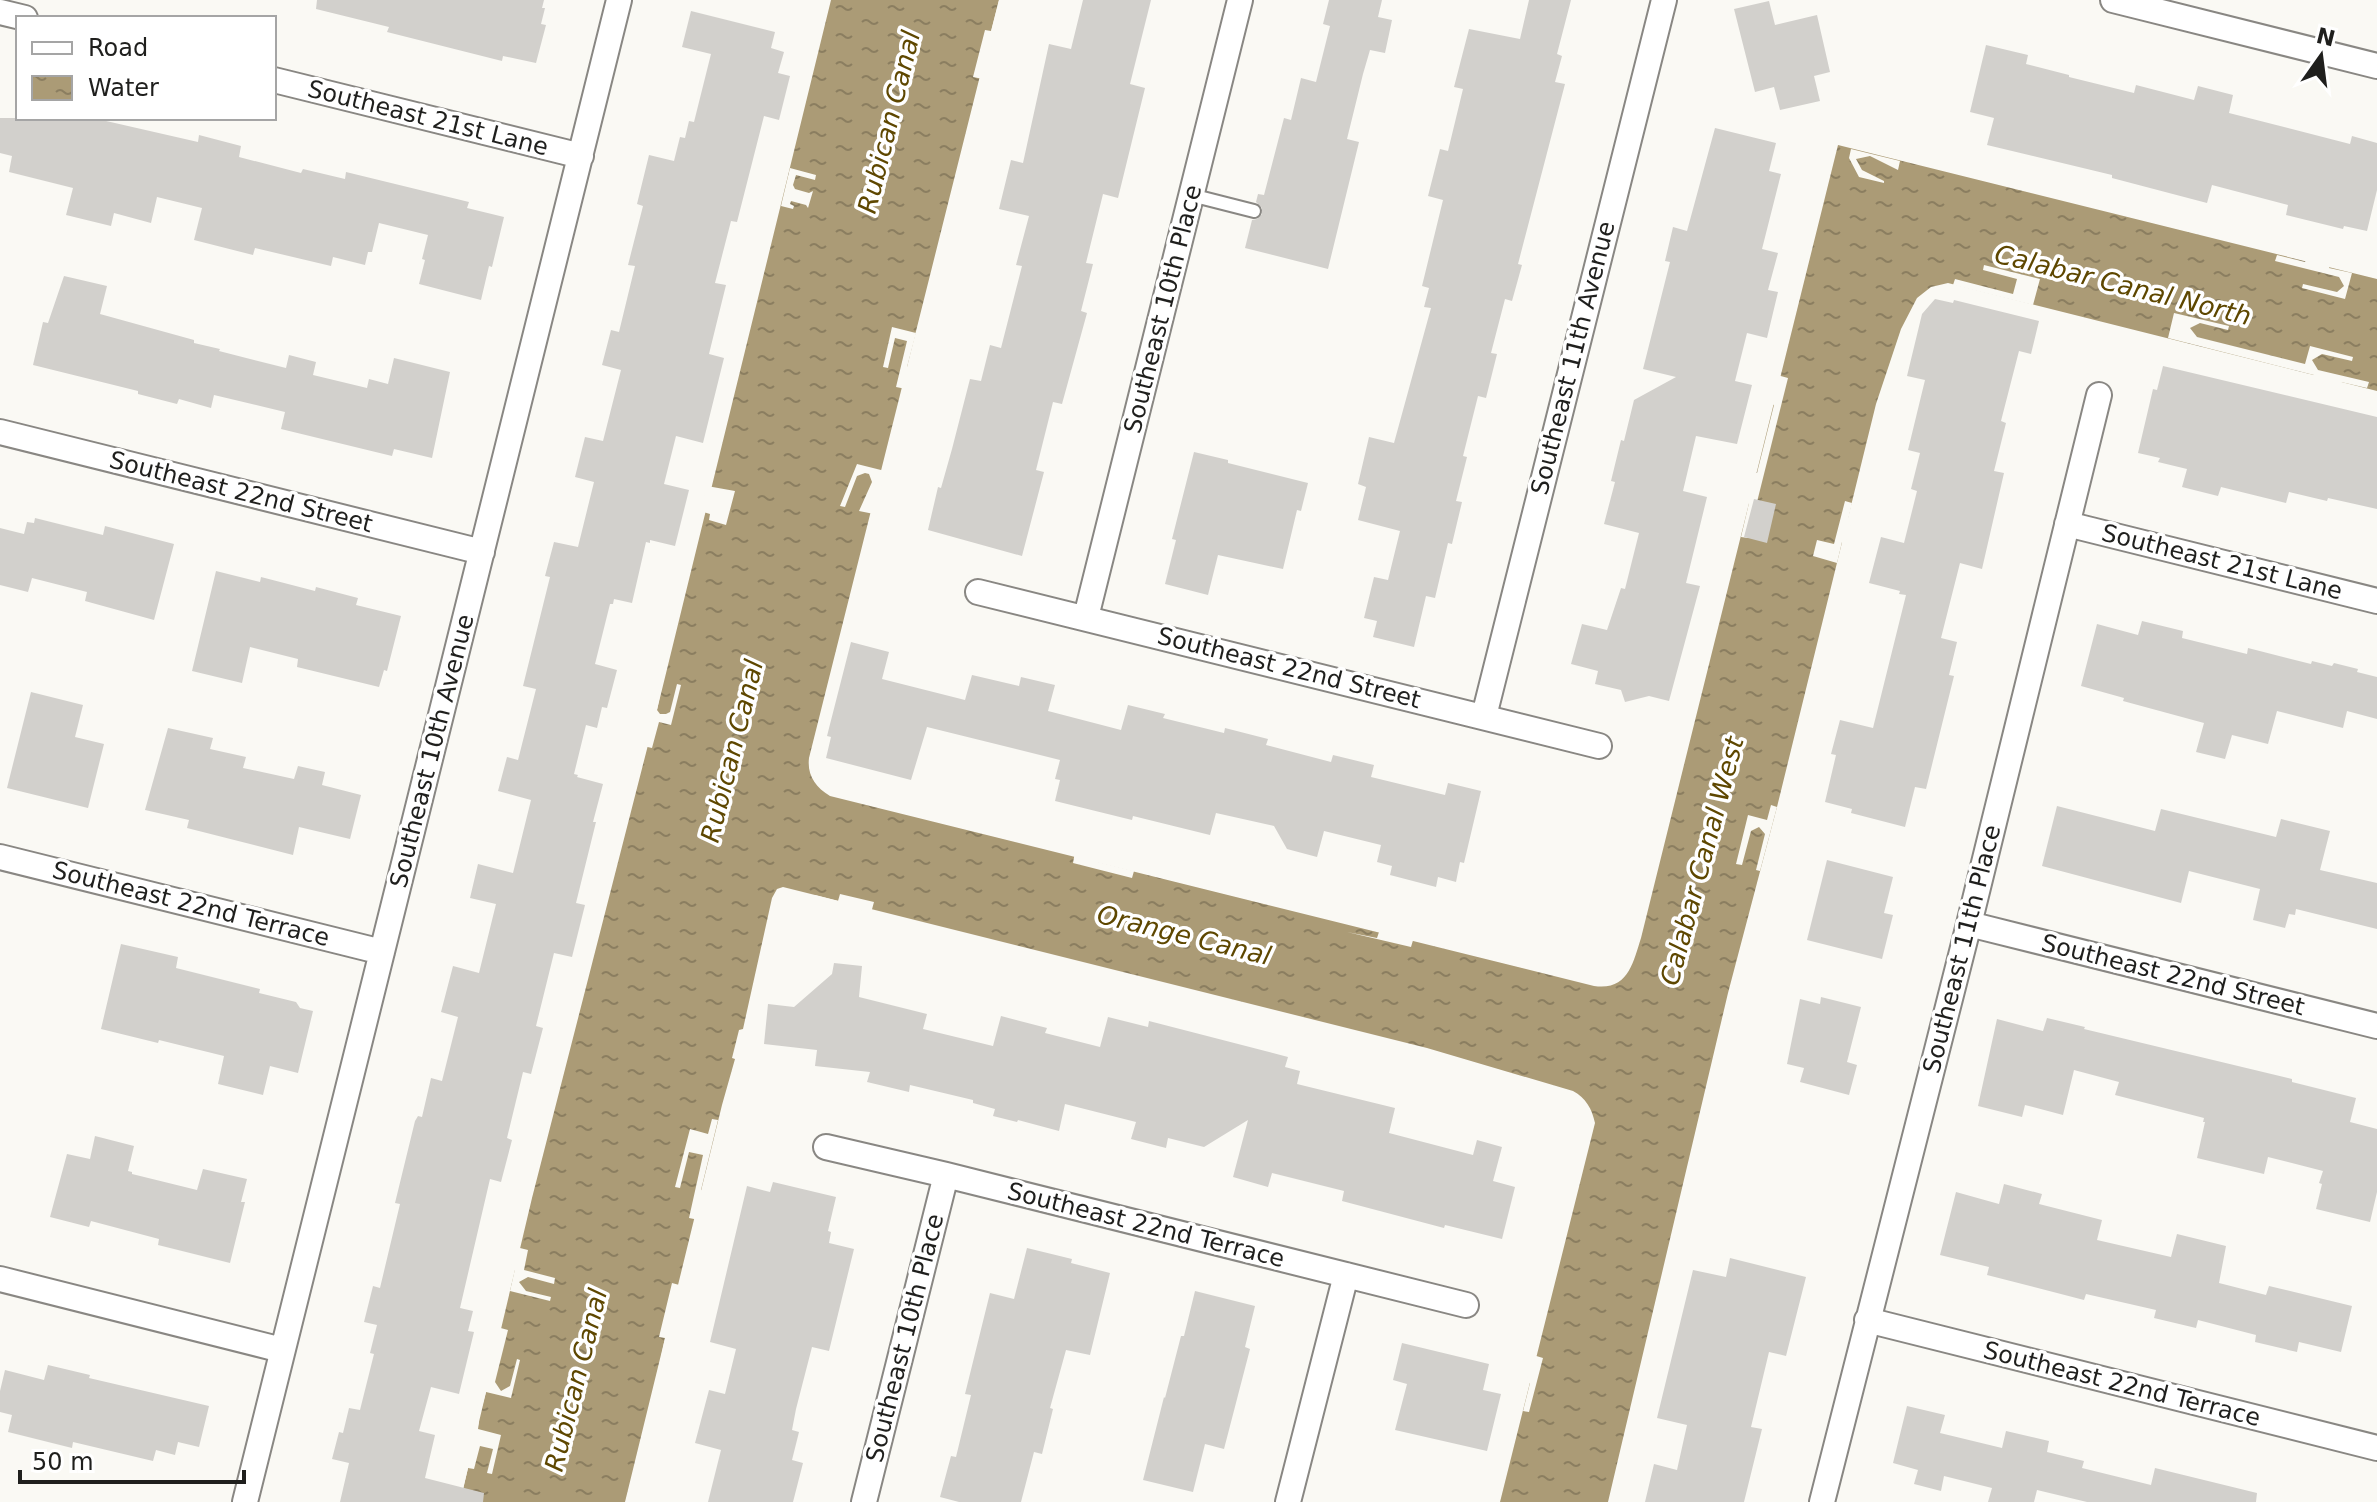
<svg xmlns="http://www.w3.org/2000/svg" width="2377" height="1502" viewBox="0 0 2377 1502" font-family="'DejaVu Sans',sans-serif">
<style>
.water{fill:url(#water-ripples)}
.pier{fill:#faf9f4}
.building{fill:#d2d0cc}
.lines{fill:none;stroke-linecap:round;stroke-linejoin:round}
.service-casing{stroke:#898783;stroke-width:16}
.minor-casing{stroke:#898783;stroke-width:28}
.service{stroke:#fff;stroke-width:12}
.minor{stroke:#fff;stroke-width:24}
.labels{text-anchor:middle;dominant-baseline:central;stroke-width:7;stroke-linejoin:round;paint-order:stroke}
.street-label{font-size:24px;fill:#1f1f1d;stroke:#fff}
.water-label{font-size:26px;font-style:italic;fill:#5e4700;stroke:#fff}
</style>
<defs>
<pattern id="water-ripples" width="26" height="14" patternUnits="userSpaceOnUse" patternTransform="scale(2)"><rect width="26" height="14" fill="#ab9b76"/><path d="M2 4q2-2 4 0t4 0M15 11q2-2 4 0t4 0" fill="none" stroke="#8b7e60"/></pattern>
</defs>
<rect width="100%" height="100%" fill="#faf9f4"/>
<!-- water -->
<path class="water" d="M831,0H999L809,758C807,775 815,787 830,796L1594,986C1628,991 1633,963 1641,938L1838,145L2377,279V391L1948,283L1931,287L1917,298L1901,329L1876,404L1777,807L1728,993L1608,1502H1500L1595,1123C1592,1109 1586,1098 1573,1091L1427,1048L783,887L777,889L772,898L743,1029L739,1030L732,1058L735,1059L722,1105L625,1502H460L532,1198L657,710Z"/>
<!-- pier -->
<path class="pier" d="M999,0L1003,1L983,79L973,77L985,30L991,31Z
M1851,149L1900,161L1898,170L1870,156L1856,159L1862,170L1884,181V183L1859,177L1849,158Z
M790,168L816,175L815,180L796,175L793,185L795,189L809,193L813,191L808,208L806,205L791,201L790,204L794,206L793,209L781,206Z
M2277,255L2305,262L2307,258L2330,264L2329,268L2352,273L2345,299L2302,288L2303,284L2337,292L2344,286L2339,277L2275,261Z
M1984,265L2040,279L2033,305L1953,285L1955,279L2013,294L2017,279L1983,270Z
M2174,313L2229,326L2228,330L2200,323L2190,328L2197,337L2305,364L2310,346L2353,357L2352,361L2322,354L2312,360L2318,370L2369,382L2367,388L2341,382L2339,386L2314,379V375L2168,338Z
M892,327L916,333L907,367L911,368L906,389L896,387L907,341L895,338L888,368L883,367Z
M1777,375L1788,378L1748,538L1741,537L1749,503L1746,501L1753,473H1757L1774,405L1770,403Z
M857,464L885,471L874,514L859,511L872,482L869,474L865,473L857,476L845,507L840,506Z
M707,486L735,491L726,525L709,520L710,514L700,511Z
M1845,501L1852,503L1848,520L1851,522L1846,543L1842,542L1837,563L1813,556L1817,540L1834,544Z
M677,684L681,685L671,725L659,722L652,748L643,746L659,685L662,686L657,710L660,714H666L670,712Z
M1771,805L1777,807L1760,871L1756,870L1765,834L1759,827L1751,831L1742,865L1736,864L1748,815L1767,820Z
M1075,852L1099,858L1098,862L1134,871L1132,878L1073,863Z
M840,894L874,902L871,913L814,899L815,895L838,901Z
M1380,929L1414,937L1411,947L1347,932L1377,938Z
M712,1119L718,1120L701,1190L705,1192L699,1220L689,1218L703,1155L689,1152L680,1188L675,1187L690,1129L708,1134Z
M516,1247L528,1250L524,1270L555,1278L554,1284L528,1277L519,1282L526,1291L551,1297L550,1301L510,1291L515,1269L511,1268Z
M672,1283L683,1286L665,1358L661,1357L665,1338L659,1337Z
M497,1327L508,1330L495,1382L501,1391L510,1386L517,1359L520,1360L511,1398L486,1392L480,1414L476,1413Z
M1533,1355L1543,1358L1529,1412L1523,1411L1530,1383L1526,1382Z
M475,1421L479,1422L478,1429L501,1435L492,1474L487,1473L493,1449L480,1446L474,1469L468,1468L460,1502H456Z"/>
<!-- building -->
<path class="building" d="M317,0H544L542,8H545L541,24L546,25L536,63L503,56L502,61L387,32L389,27L316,9Z
M1083,0H1151L1130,84L1145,88L1118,198L1103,194L1086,263L1093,264L1081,311L1087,313L1062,404L1053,402L1036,470L1044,472L1022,556L928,530L938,487L941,488L952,449L970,379L981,381L990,345L1001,348L1022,266L1016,265L1029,216L999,209L1011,160L1023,163L1049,44L1071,49Z
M1329,0H1382L1378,17L1392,20L1385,53L1370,50L1363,74L1347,139L1359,142L1328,269L1245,248L1252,220L1257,219L1262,214V208L1256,202L1258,194L1264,195L1284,118L1291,120L1301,78L1316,82L1330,26L1323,24Z
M1529,0H1571L1557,54L1562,56L1555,82L1565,84L1518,264L1522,265L1512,301L1505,299L1491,353L1497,354L1486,398L1478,396L1463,456L1467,457L1456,501L1462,502L1452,544L1448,543L1435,598L1426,596L1414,647L1373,637L1377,621L1364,618L1374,577L1388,580L1400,531L1358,520L1366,487L1358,484L1369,437L1394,443L1431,308L1424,307L1429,288L1422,286L1443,200L1428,196L1440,149L1448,151L1463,89L1454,87L1469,29L1520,39Z
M1769,1L1775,25L1817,15L1830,72L1814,76L1820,101L1780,110L1774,87L1755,92L1734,9Z
M691,11L775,32L771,48L784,52L778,73L790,76L779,120L764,116L737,222L731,221L715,283L726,285L709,354L724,358L703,443L676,436L664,484L689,490L675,546L650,540V543L646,542L632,603L614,599L613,604H610L595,664L617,670L607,708L602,707L597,728L586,725L574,774L578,775L577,777L603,784L593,822H596L576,903L585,905L572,957L554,953L536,1026L543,1028L531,1074L523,1072L507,1138L512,1140L501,1182L490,1179L460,1308L473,1311L468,1331L474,1332L459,1394L431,1387L419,1431L435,1435L425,1478L484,1493L483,1502H340L349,1463L332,1459L339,1432L343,1433L349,1408L360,1410L374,1354L370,1353L377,1325L364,1322L373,1286L380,1288L400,1204L395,1203L415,1121L418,1116L422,1117L431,1078L442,1081L458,1017L441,1012L453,966L479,973L496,904L470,898L478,864L513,873L531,800L498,791L507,757L518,760L536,689L523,686L550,577L545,576L554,542L578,547L594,482L575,477L585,437L603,441L621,370L602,365L611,330L619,332L635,266L628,265L643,206L637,204L649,155L674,161L680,137L685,138L689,121L694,122L711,54L682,47Z
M1986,45L2028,55L2026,64L2069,75V77L2134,93L2136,85L2194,100L2198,86L2233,95L2229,113L2350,144L2352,136L2377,143V190L2367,231L2344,226L2343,229L2286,215L2288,205L2212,185L2207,203L2112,178V175L1987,145L1994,118L1970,112Z
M0,118H93L198,142L199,135L241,146L239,157L301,173L303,169L345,179L346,172L469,202L467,208L504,217L492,267L489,266L481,300L419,284L425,260L422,259L428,235L379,223L372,252H368L365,265L333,257L331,266L255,248L253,255L194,240L202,208L157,197L151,223L114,213L111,226L66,215L73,188L9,172L12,156L0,153Z
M1715,128L1776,143L1769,171L1781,174L1762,249L1778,253L1768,290L1778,292L1767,338L1747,333L1735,381L1752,385L1737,444L1696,436L1683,491L1707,497L1686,583L1700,586L1669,701L1649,696L1625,702L1621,690L1595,684L1598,671L1571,664L1582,624L1607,630L1621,588L1625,589L1639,533L1604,524L1615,482L1611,481L1621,440L1624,441L1634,400L1676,377L1643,369L1670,262L1665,261L1673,227L1687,231Z
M64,276L107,286L100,314L194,340V343L220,349L219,351L286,368L289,355L316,362L313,375L367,388L369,379L388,384L394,358L450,372L432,458L394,449L392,456L281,429L285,412L214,395L211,408L179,399L177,404L138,394V391L33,365L43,322L48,323Z
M1935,299L1953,303L1954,300L2039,321L2031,354L2019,351L2001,421L2006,423L1994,471L2004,473L1982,569L1960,563L1941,638L1957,642L1949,675L1954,676L1926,789L1915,787L1905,827L1851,813L1852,809L1825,802L1836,755L1831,754L1840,720L1873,728L1906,595L1899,594L1900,591L1869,583L1881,537L1904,543L1917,491L1911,489L1920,453L1908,450L1925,380L1907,376L1922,314Z
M2163,366L2377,417V509L2328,498L2327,501L2289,492L2286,503L2221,487L2218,496L2182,487L2187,469L2158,462L2160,458L2138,453L2153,389L2157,390Z
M1194,452L1228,460V463L1308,483L1301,511L1297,510L1283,569L1218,555L1208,595L1165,584L1176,540L1172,539Z
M1754,499L1776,504L1767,543L1744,537Z
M35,518L103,535L105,526L174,544L154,620L85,601L87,592L32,578L28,592L0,585V528L24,534L27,522L34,523Z
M216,571L260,582L261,577L315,591L316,587L358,598L356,605L401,616L387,671L384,670L379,687L297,667L298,659L250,647L242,683L192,671Z
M2142,621L2183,631L2182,638L2247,654L2248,648L2311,664L2312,661L2332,666L2334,663L2358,669L2357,672L2377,677V719L2347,711L2343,728L2277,711L2268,744L2232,735L2225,759L2196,752L2204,723L2123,701L2124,698L2081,686L2097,624L2138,635Z
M851,642L889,652L882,679L965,700L972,675L1019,686L1021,677L1055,685L1048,711L1121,730L1128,705L1165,714L1163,718L1224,733L1225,728L1268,739L1266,745L1331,762L1333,755L1374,765L1371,777L1445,795L1448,783L1481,791L1464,863L1460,862L1456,882L1438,877L1436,887L1390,875L1392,866L1377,862L1381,845L1324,831L1317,857L1287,849L1274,826L1216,813L1210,835L1133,816L1132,820L1055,801L1060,780L1055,779L1060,760L927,727L911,780L826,758L831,737L827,736Z
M31,692L83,705L75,737L104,744L88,808L7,788Z
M168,728L213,738L210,749L246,757L243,768L294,779L298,766L325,772L322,785L361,795L350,839L299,827L293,855L187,828L189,820L145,810Z
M2057,806L2155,831L2161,809L2276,837L2281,819L2330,831L2320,870L2377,883V929L2296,909L2295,915L2289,914L2285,928L2253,920L2260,889L2189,871L2181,903L2042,866Z
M1827,860L1893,877L1884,913L1893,915L1882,959L1807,940Z
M121,944L178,957L176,968L260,989L259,993L296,1002L300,1008L313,1011L298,1073L270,1066L263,1095L218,1084L224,1056L159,1040L158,1043L101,1029Z
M834,963L862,966L859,997L927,1014L923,1029L993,1046L1001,1016L1047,1028L1045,1033L1100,1047L1108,1017L1148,1027L1149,1021L1288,1057L1285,1067L1300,1071L1297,1084L1395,1108L1389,1133L1473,1155L1477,1140L1502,1147L1493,1181L1515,1187L1502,1239L1445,1225L1444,1228L1342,1201L1344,1191L1272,1173L1268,1187L1233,1177L1248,1120L1204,1147L1168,1138L1166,1148L1131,1139L1136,1122L1065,1104L1059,1131L1018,1120L1017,1122L993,1116L995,1109L973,1103V1100L910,1085L909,1092L867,1082L870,1072L815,1066L817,1050L764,1044L768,1004L794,1007L832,974Z
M1821,997L1861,1007L1847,1062L1857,1065L1849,1095L1800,1082L1804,1068L1787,1064L1800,999L1820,1004Z
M2047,1018L2085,1027L2084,1029L2292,1079V1082L2356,1098L2350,1122L2377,1129V1192L2370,1222L2316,1209L2322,1184L2319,1183L2323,1171L2268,1157L2264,1174L2197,1158L2205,1122H2203L2204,1118L2115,1095L2119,1082L2074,1070L2063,1115L2025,1105L2022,1117L1978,1106L1997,1019L2043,1031Z
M95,1136L134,1146L128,1171L132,1172V1174L197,1190L203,1169L247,1179L241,1202H245L230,1263L158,1245L159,1239L91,1221L89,1227L50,1217L67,1154L90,1159Z
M773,1182L836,1197L828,1231L831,1232L829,1243L854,1249L829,1351L812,1347L796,1409L792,1430L799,1432L792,1460L803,1463L793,1502H708L721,1450L695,1443L709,1390L725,1394L736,1349L710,1342L747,1186L770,1192Z
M2004,1184L2042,1194L2039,1204L2102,1220L2097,1240L2171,1257L2177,1234L2226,1246L2219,1283L2266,1295L2269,1286L2352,1306L2341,1352L2299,1342L2297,1352L2255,1342L2256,1335L2198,1320L2196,1328L2154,1318L2156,1310L2086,1294L2084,1300L1987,1275L1989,1267L1940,1255L1956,1192L1999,1204Z
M1027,1248L1072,1259L1071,1263L1110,1273L1090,1355L1066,1350L1050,1408L1053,1409L1042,1454L1034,1452L1021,1502H959L940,1497L951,1456L956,1457L971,1395L965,1394L990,1293L1014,1299Z
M1730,1258L1806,1277L1786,1356L1769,1352L1751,1427L1762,1429L1744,1502H1645L1654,1464L1677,1470L1687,1425L1657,1418L1693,1270L1726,1277Z
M1195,1291L1255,1306L1245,1347L1250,1349L1224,1449L1205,1444L1193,1492L1143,1480L1164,1397L1165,1398L1181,1336H1184Z
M1402,1343L1489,1364L1483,1390L1501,1394L1487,1451L1395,1430L1407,1384L1393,1380Z
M48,1365L90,1375L89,1378L209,1406L199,1447L178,1442L175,1455L156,1450L153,1461L73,1442L72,1448L8,1432L12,1415L0,1412V1391L5,1370L44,1380Z
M1907,1406L1945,1415L1940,1433L2002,1448L2006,1431L2049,1441L2047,1452L2084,1461L2082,1468L2151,1485L2155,1468L2257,1493L2256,1502H2087L2037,1490L2034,1502H1988L1992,1488L1944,1476L1941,1491L1914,1484L1918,1470L1893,1463Z"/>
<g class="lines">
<defs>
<path id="service" d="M1191,195L1254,211"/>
<path id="minor" d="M2113,0L2377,66
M0,12L25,18
M274,80L581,156
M0,432L482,552
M2067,524L2377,601
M978,592L1599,746
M1086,617L1240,0
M1484,716L1664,0
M0,857L382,952
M1969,924L2377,1026
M826,1147L946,1175L1466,1305
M0,1279L282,1350
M1867,1320L2377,1448
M245,1502L619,0
M864,1502L946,1175
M1288,1502L1346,1275
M1822,1502L1969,924L2099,395"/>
</defs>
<!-- service casing -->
<use href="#service" class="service-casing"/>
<!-- minor casing -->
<use href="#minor" class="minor-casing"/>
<!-- service -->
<use href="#service" class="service"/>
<!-- minor -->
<use href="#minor" class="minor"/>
</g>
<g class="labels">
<!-- street labels -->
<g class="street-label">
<text transform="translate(428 118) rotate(14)">Southeast 21st Lane</text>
<text transform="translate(1163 309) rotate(-76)">Southeast 10th Place</text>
<text transform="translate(1573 358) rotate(-76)">Southeast 11th Avenue</text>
<text transform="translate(241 492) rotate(14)">Southeast 22nd Street</text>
<text transform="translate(2222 562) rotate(14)">Southeast 21st Lane</text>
<text transform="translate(1289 668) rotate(14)">Southeast 22nd Street</text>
<text transform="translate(432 751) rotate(-76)">Southeast 10th Avenue</text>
<text transform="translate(191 904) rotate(14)">Southeast 22nd Terrace</text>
<text transform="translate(1962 949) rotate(-76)">Southeast 11th Place</text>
<text transform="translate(2173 975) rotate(14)">Southeast 22nd Street</text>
<text transform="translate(1146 1225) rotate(14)">Southeast 22nd Terrace</text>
<text transform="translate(905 1338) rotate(-76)">Southeast 10th Place</text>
<text transform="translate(2122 1384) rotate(14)">Southeast 22nd Terrace</text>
</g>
<!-- water labels -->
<g class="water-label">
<text transform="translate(889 122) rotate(-76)">Rubican Canal</text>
<text transform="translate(2123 285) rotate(14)">Calabar Canal North</text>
<text transform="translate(732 751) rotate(-76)">Rubican Canal</text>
<text transform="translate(1702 861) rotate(-75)">Calabar Canal West</text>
<text transform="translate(1184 935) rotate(14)">Orange Canal</text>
<text transform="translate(576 1380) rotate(-76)">Rubican Canal</text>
</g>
</g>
<!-- legend -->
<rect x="16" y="16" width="260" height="104" fill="#ffffff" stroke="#a5a5a5" stroke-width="2"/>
<rect x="32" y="42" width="40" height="12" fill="#ffffff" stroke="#a5a5a5" stroke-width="2"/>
<text x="88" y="56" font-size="24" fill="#1f1f1d">Road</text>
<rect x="32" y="76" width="40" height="24" fill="url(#water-ripples)" stroke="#a5a5a5" stroke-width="2"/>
<text x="88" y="96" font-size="24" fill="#1f1f1d">Water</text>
<!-- north arrow -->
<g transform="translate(2321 56) rotate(14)" stroke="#ffffff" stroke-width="6" paint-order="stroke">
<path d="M0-6L14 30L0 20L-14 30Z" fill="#1f1f1d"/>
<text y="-12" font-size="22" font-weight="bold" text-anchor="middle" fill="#1f1f1d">N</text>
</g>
<!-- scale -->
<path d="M20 1470v12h224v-12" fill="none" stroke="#1f1f1d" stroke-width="4"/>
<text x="32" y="1470" font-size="24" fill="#1f1f1d" stroke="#ffffff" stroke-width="6" paint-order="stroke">50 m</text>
</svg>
